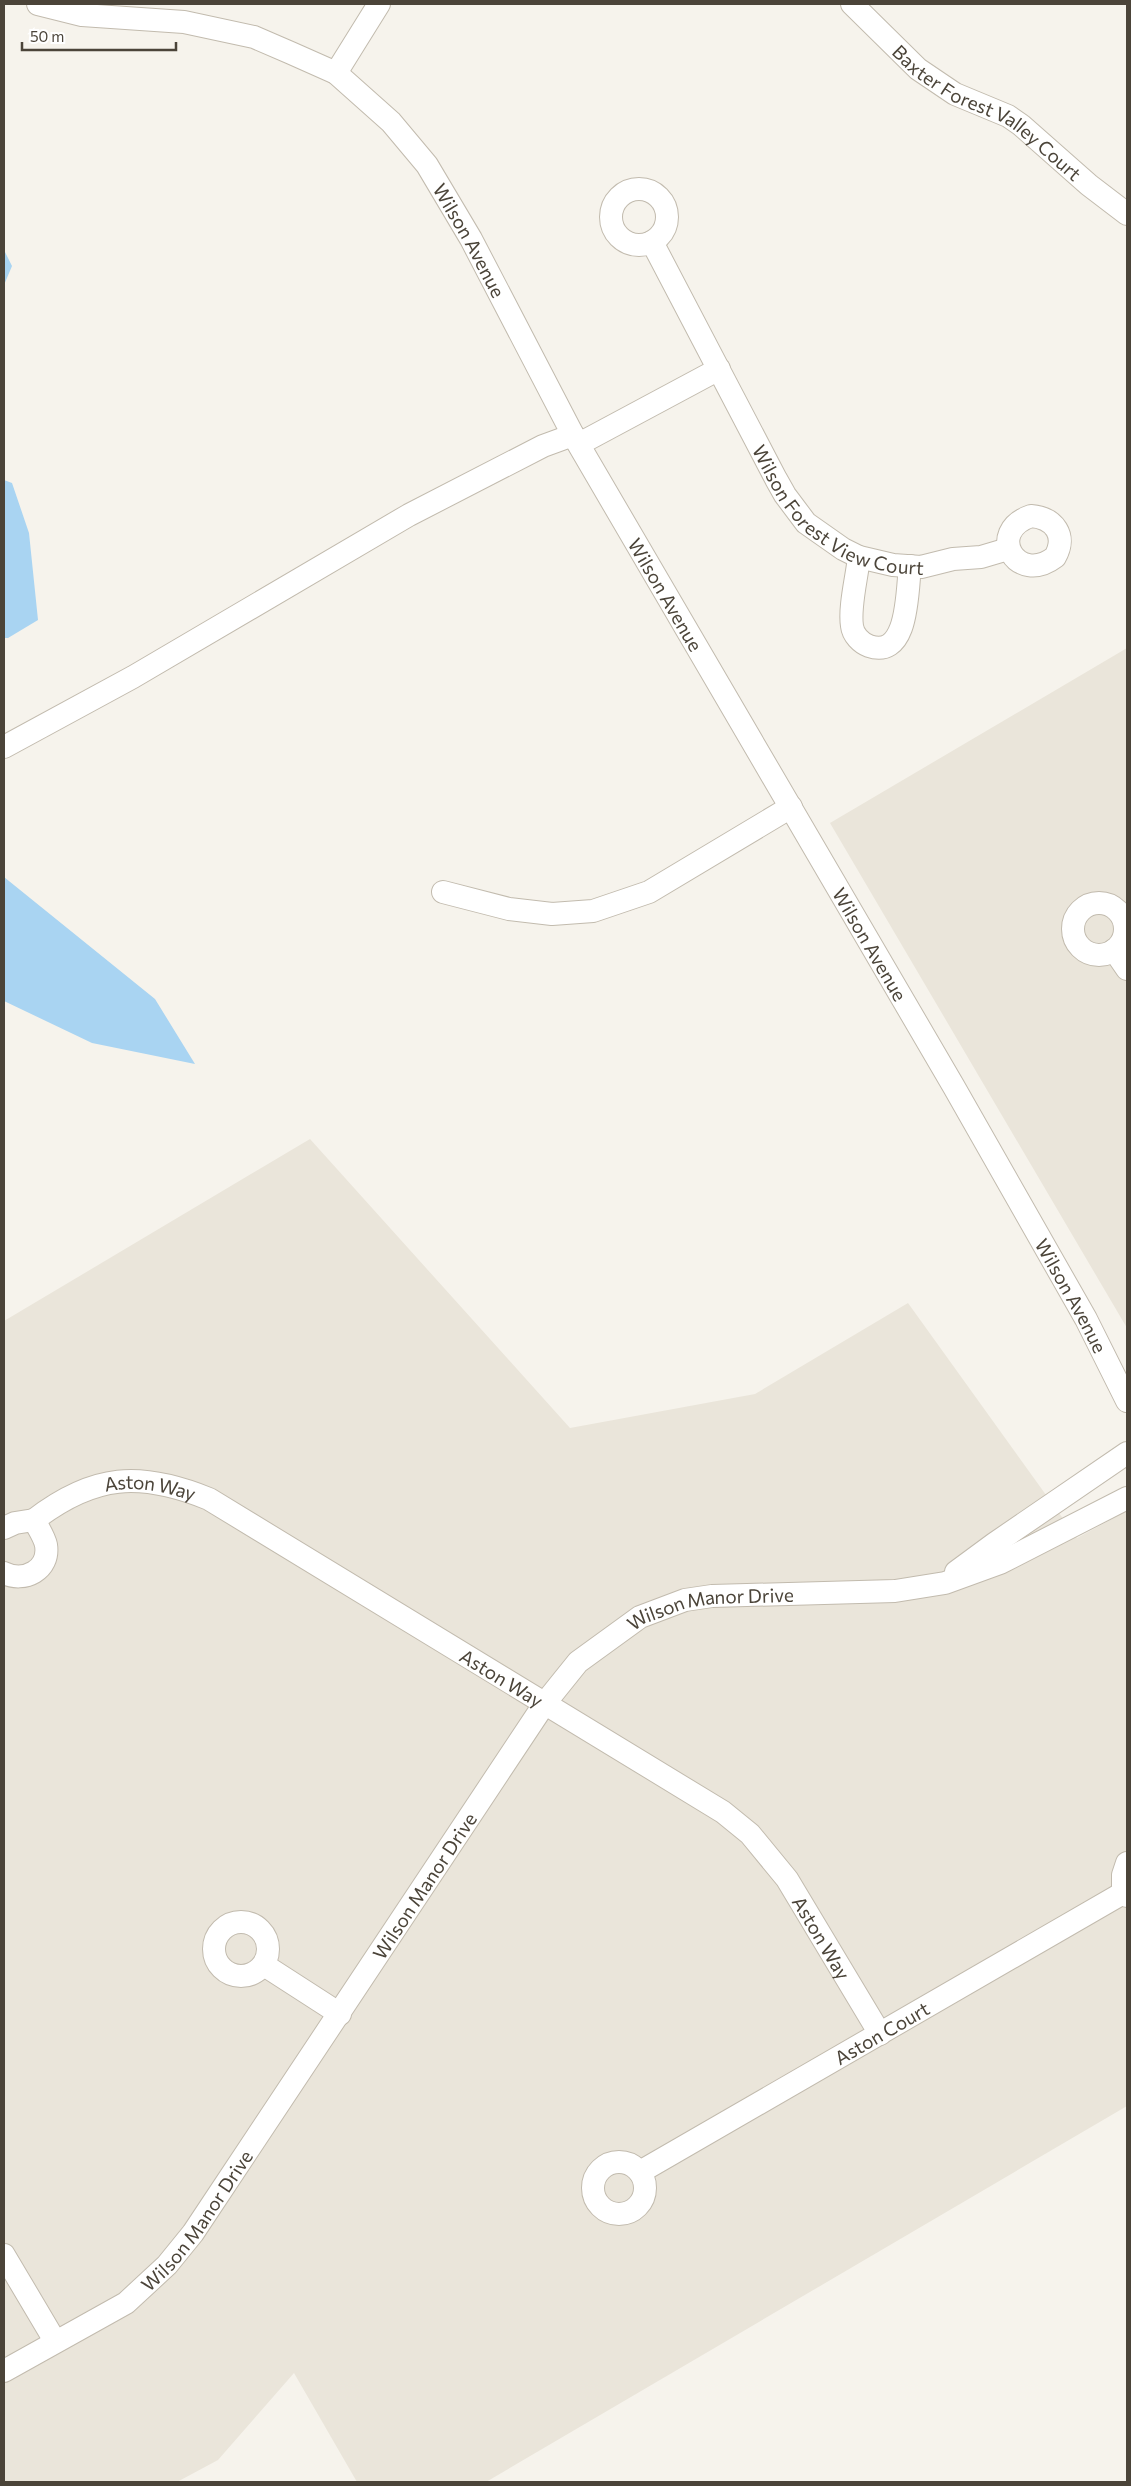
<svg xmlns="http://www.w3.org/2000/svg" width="1131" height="2486" viewBox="0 0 1131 2486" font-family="Commissioner,sans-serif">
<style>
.residential{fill:#eae5da}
.water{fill:#a9d4f2}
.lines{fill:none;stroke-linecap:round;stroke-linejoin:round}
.minor-casing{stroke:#c2bbae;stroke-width:24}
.minor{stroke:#fff;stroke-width:22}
.labels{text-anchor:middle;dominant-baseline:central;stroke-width:4.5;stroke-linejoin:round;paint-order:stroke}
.street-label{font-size:19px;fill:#4b4439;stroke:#fff}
</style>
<rect width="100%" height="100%" fill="#f6f3ec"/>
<!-- residential -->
<path class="residential" d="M1127,648V1328L830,823Z
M310,1139L570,1428L755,1394L908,1303L1077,1538L1127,1511V2106L486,2482H357L294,2373L218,2460L177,2482H4V1321Z"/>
<!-- water -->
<path class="water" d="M4,250L12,266L4,285Z
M4,480L12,483L29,533L38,620L8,638H4Z
M4,877L155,999L195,1064L92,1043L4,1001Z"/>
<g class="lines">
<defs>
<g id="minor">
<path id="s1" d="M38,4L82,15L184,22L254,37L291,53L336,73L391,122L427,165L471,239L573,435L954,1087L1086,1319L1127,1401"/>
<path id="s2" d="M852,4L918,69L955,94L1008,116L1021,125L1089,185L1127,214"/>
<path d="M336,73L379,4"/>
<circle cx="639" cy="217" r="28"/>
<path id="s3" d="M652,242L776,479L785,495L806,523L843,549L859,557L893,565L921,567L953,559L981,557L1008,549"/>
<path d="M579,444L719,369"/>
<path d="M1031,516C1055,518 1067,536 1055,557C1017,586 985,532 1031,516Z"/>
<path d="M859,557C857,577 849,607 852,626C853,635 861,643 869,646C909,660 907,590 910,566"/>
<path d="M4,747L133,677L409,515L543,446L573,435"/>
<path d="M443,892L509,909L552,914L593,911L649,892L791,807"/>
<circle cx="1099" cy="929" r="26"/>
<path d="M1114,950L1127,969"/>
<path id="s4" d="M34,1520C94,1474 140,1471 209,1499L723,1812L750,1834L787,1879L880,2034"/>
<path d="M4,1528L15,1523L34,1520C38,1528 44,1536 46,1545C50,1570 24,1583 4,1573"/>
<path d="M956,1572L994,1544L1127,1453"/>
<path d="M1127,1863L1123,1875V1893L1127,1896"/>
<circle cx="241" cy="1949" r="27"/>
<path d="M264,1965L340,2014"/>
<circle cx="619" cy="2188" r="26"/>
<path id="s5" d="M640,2172L1123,1893"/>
<path d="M4,2255L55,2341"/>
<path id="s6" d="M4,2371L126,2303L167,2265L193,2233L545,1703L578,1662L640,1617L685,1600L712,1596L895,1591L945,1583L1000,1563L1127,1498"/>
</g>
</defs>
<!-- minor casing -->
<use href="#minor" class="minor-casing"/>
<!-- minor -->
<use href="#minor" class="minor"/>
</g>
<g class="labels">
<!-- street labels -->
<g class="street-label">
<text stroke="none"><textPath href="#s2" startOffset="175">Baxter Forest Valley Court</textPath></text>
<text stroke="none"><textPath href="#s1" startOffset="525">Wilson Avenue</textPath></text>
<text stroke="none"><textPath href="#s3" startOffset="340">Wilson Forest View Court</textPath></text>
<text stroke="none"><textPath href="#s1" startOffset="930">Wilson Avenue</textPath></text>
<text stroke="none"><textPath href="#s1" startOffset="1335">Wilson Avenue</textPath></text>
<text stroke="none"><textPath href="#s1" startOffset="1740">Wilson Avenue</textPath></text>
<text stroke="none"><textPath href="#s4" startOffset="126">Aston Way</textPath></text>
<text stroke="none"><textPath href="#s6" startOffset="1074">Wilson Manor Drive</textPath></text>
<text stroke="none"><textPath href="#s4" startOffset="530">Aston Way</textPath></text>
<text stroke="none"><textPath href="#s6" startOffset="654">Wilson Manor Drive</textPath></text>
<text stroke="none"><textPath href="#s4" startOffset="950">Aston Way</textPath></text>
<text stroke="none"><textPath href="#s5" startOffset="279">Aston Court</textPath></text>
<text stroke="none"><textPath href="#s6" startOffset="249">Wilson Manor Drive</textPath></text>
</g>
</g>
<!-- border -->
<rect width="1131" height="2486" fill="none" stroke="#4b4439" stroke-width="10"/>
<!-- scale -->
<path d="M22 42v8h154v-8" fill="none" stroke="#4b4439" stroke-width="2.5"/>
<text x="30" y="42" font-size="15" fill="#4b4439" stroke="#ffffff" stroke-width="4" paint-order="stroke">50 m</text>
</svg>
